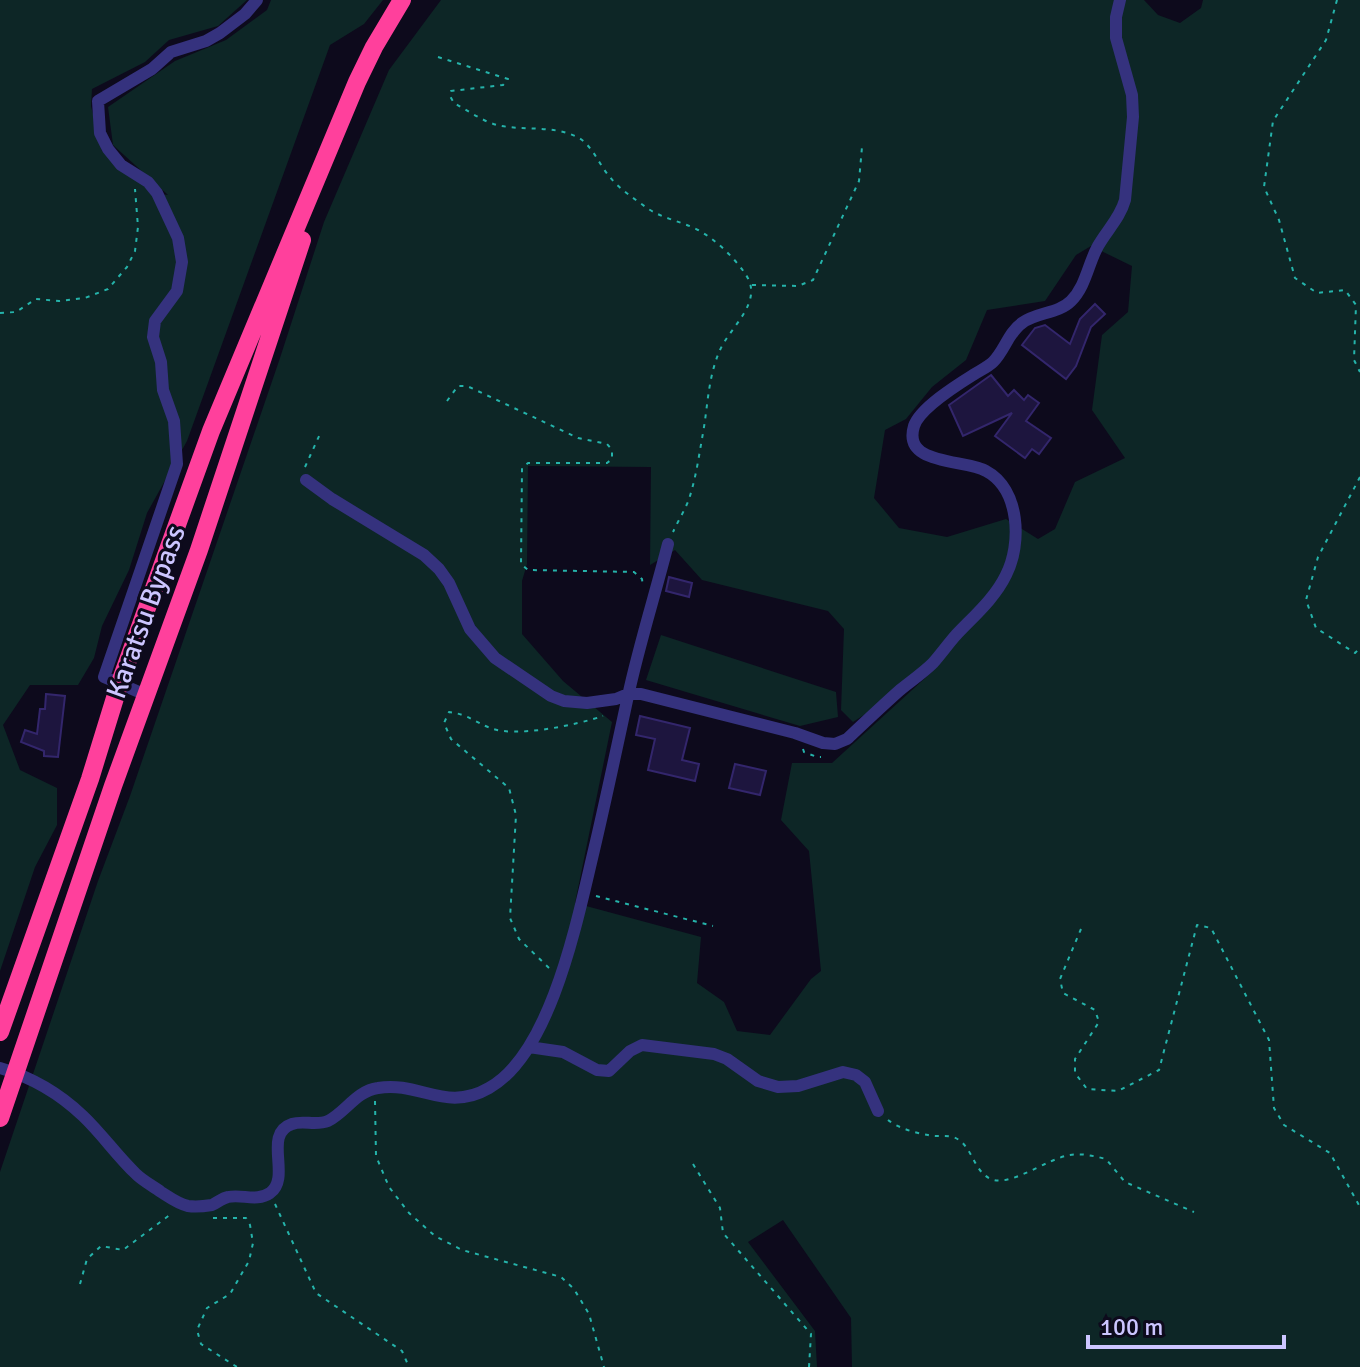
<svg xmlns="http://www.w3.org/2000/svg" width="1360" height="1367" viewBox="0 0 1360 1367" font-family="Signika,sans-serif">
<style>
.green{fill:#0d2626;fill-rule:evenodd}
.building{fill:#1d153e;stroke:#33266c;stroke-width:2}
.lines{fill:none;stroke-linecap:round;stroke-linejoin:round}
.path{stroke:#25b3aa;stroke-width:2;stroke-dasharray:4 6;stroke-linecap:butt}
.minor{stroke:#35327e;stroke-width:12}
.highway{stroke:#ff409c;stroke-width:18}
.labels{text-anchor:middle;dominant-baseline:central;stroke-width:6;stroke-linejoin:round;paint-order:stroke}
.street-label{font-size:28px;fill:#ccc5ff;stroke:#0d0a1c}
</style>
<rect width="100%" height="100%" fill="#0d0a1c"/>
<!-- green -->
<path class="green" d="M0,0H247L218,26L169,40L145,62L92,89L91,106L102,151L153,193L168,195L113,145L108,107L175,61L226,40L267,10L271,0H383L364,24L330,45L187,441L147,513L129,570L102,626L94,658L78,685H30L3,725L20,770L57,788V825L35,867L0,971Z
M441,0H1144L1158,15L1180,23L1201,8L1203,0H1360V1367H852L851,1318L783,1220L748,1242L815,1331L817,1367H0V1172L98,881L130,796L280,358L324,222L389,70ZM1091,246L1132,266L1128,312L1102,335L1092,410L1125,458L1075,482L1055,529L1038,539L1006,519L947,537L899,528L874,498L885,430L906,419L932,387L966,360L987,310L1045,301L1076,255ZM528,466L651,467L650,565L675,550L702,580L828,611L844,629L841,710L853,722L934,670L832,763H792L781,820L809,851L821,971L811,979L770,1035L737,1031L724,1002L697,983L701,937L575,903L612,722L563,681L522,634V581L527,564Z
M661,635L836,692L838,717L800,726L646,680Z"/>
<!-- building -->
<path class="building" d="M1095,304L1105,314L1091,327L1076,366L1066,379L1022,345L1035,328L1045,325L1070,344L1080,319Z
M991,375L1008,396L1014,390L1024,400L1028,395L1039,403L1026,421L1051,438L1039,454L1032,449L1025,458L995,436L1012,413L963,436L949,405Z
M669,577L692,583L689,597L666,591Z
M46,694L65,696L58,757L44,756V751L21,742L25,730L37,734L40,709H45Z
M640,716L690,728L682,760L699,764L695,781L648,770L655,739L636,735Z
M735,764L766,771L760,795L729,788Z"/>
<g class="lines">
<!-- path -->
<path class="path" d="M1337,0L1326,40L1273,121L1264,187L1279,220L1295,278L1317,293L1345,290L1356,305L1354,360L1360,372
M438,57L508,79L503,85L451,91L450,96L454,103C467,110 482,121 497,125C522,131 551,125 575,136C592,143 598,164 610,177C619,189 635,199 647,208C663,219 681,221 698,230C715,239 735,258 746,275C764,302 730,327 720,350C708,377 708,405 703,433C699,455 696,478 689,499C685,510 678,521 673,532
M752,285L798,286L813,280L859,181L862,147
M0,313L16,312L36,299L59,301L85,298L108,289L127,267L135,251L138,227L135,189
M447,401L458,386H467L578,438L607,444L612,450V459L607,463H528L522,468L521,564L528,570L634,572L642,579L643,587
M305,467L320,434
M1360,477L1318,557L1306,600L1316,628L1355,653L1360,648
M803,749L804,752L817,757H821
M596,896L713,926
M1081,929L1060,979L1063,993L1095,1010L1099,1022L1075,1059V1073L1087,1089L1118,1091L1159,1070L1197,925L1211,928L1269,1040L1274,1108L1284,1125L1330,1153L1360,1207
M549,968L519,939L510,918L516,815L509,788L451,739L444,723L449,712C467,714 475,722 490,728C516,738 576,725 603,716
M375,1101L376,1156L389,1187L409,1213L435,1236L462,1250L561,1277L574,1289L589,1314L604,1367
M888,1120C898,1128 915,1133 928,1135C936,1137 945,1135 953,1137C974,1144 972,1174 994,1180C1013,1185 1049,1158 1070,1155C1082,1153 1094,1156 1106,1159L1125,1182L1194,1212
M693,1164L720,1208L723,1233L811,1334L809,1367
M275,1204L316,1293L402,1351L409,1367
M213,1218H246L250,1225L253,1243L249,1261L230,1294L207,1308L197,1330L201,1344L237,1367
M80,1284L87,1259L101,1246L123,1250L171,1214"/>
<!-- minor -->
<path class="minor" d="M306,480L332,499L424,555L439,569L449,583L470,629L495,658L551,696L564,701L587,703L616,699L628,694H641L795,733L823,743L835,744L847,739C864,723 882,706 900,690C911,681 923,673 933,663C941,654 948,644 956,635C974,616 995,598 1006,575C1022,544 1020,489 986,471C965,459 902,466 914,426C920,408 957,385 973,375C979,371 988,367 993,362C1005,350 1008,333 1022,323C1037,312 1058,314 1071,301C1086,286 1088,264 1098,246C1107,230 1120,218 1125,200L1133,117L1132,95L1116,38V17L1120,0
M146,695L104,677L177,464L174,421L163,390L161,362L153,337L155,321L177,291L182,262L178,238L157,193L148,182L121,165L108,149L100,133L98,101L152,69L171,52L206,41L220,33L245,14L257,0
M529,1047L563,1052L597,1070L609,1071L630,1051L642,1045L714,1054L727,1059L758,1081L778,1087L798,1086L843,1072L856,1075L865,1082L878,1111
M0,1068C31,1077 60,1094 83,1116C102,1134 117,1156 136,1174C143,1181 153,1186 161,1192C169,1197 178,1204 188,1206C194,1207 206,1206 212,1205C217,1203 222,1198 228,1197C242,1194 257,1202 270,1193C292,1177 262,1134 292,1124C303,1120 316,1126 328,1121C346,1112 356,1091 378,1088C420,1081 446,1113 489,1088C552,1053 578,916 594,850C606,799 617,747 628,696C639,645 655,595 668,544"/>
<!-- highway -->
<path class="highway" d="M0,1032L90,779L119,685L211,431L357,82L374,47L402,0
M0,1118L113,786L199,550L302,240"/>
</g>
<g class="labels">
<!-- street labels -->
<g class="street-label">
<text transform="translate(146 612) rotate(-70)">Karatsu Bypass</text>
</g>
</g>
<!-- scale -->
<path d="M1088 1335v12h196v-12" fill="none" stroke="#ccc5ff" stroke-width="4"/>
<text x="1100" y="1335" font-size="24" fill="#ccc5ff" stroke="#0d0a1c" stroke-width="6" paint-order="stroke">100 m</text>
</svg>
